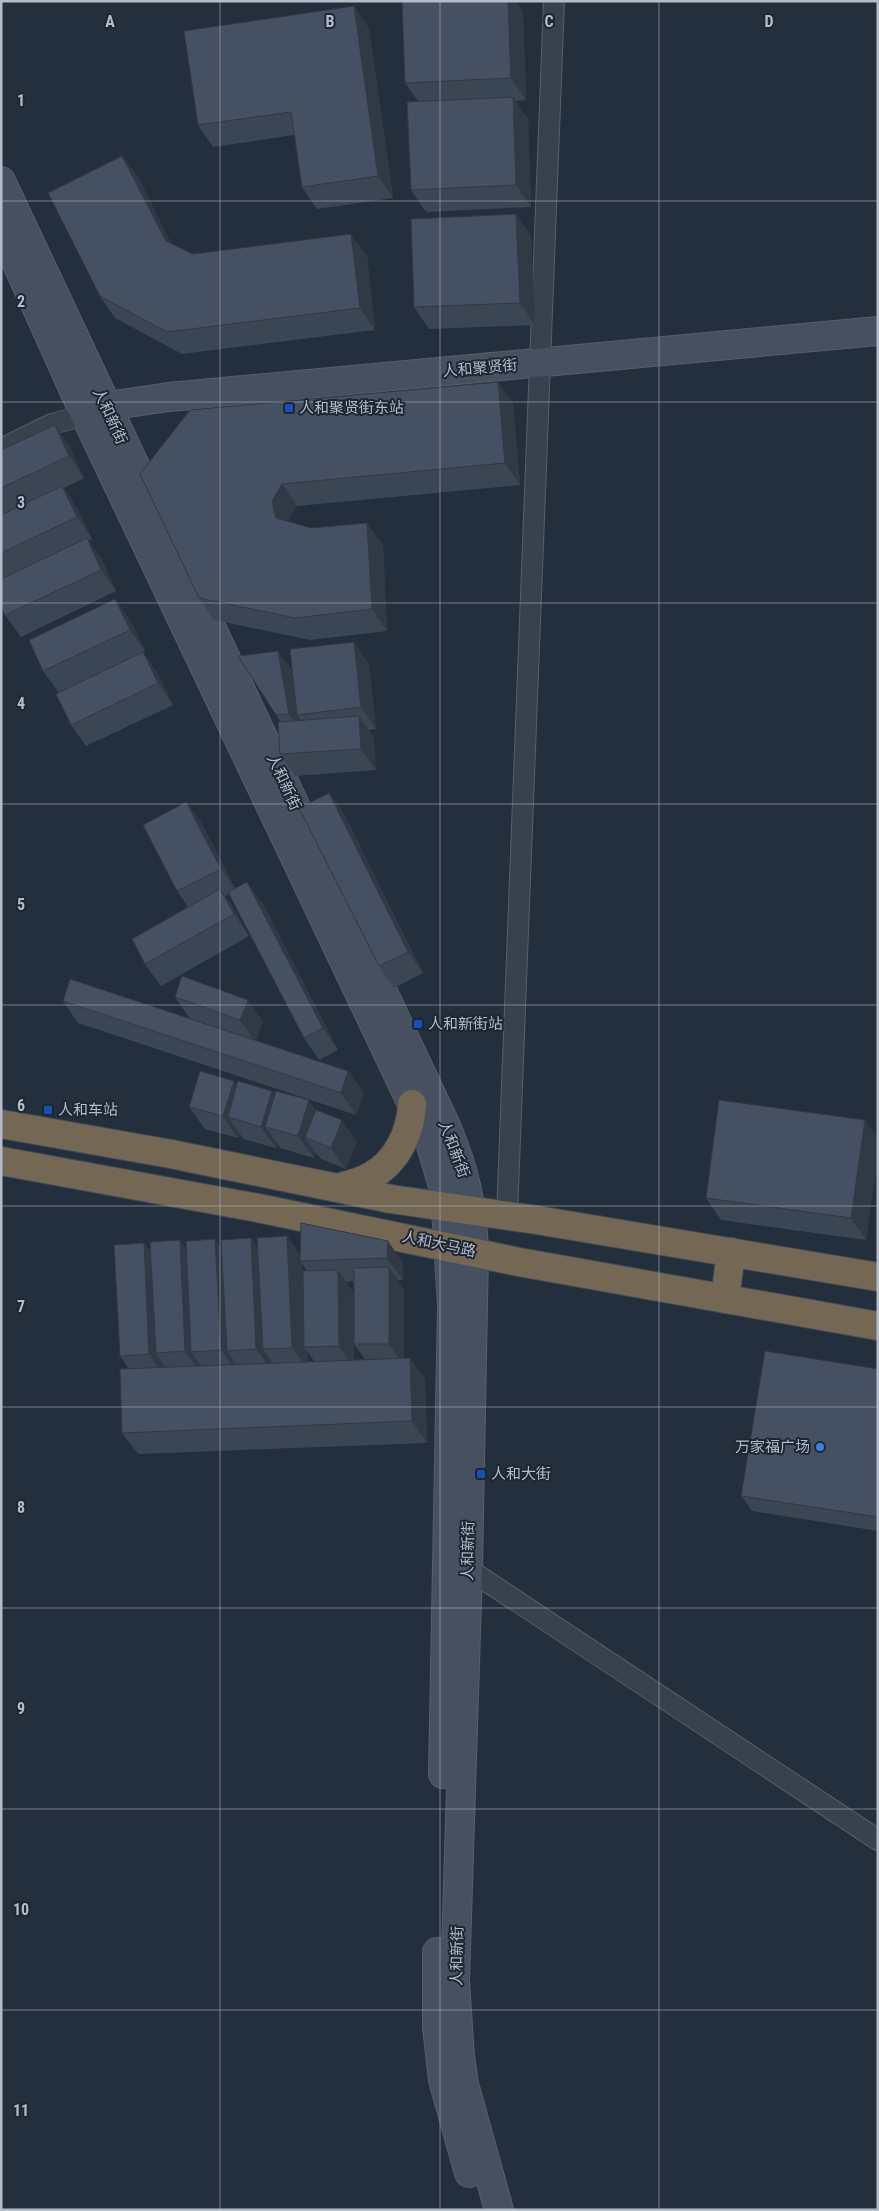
<svg xmlns="http://www.w3.org/2000/svg" width="879" height="2211" viewBox="0 0 879 2211" font-family="'Roboto Condensed','Noto Sans SC',sans-serif">
<style>
.lines{fill:none;stroke-linecap:round;stroke-linejoin:round}
.street-casing{stroke:#565f6c;stroke-width:22}
.secondary-casing{stroke:#565f6c;stroke-width:30}
.highway-casing{stroke:#434c59;stroke-width:30}
.street{stroke:#38414e;stroke-width:20}
.secondary{stroke:#465061;stroke-width:28}
.highway{stroke:#746855;stroke-width:28}
.wall{fill:#3b4654;fill-rule:evenodd}
.shaded-wall{fill:#303945}
.building{fill:#455162;stroke:#303945}
.grid{fill:none;stroke:#b4bcc9;stroke-width:1;stroke-opacity:0.55}
.transit-dot{fill:#1a4fb4;stroke:#1d2633;stroke-width:2}
.shop-dot{fill:#3f7fe0;stroke:#1d2633;stroke-width:2}
.labels{text-anchor:middle;dominant-baseline:central;stroke-width:4;stroke-linejoin:round;paint-order:stroke}
.street-label{font-size:15px;fill:#b4bcc9;stroke:#1d2633}
.poi-label{font-size:15px;fill:#b4bcc9;stroke:#1d2633;text-anchor:start}
.grid-label{font-size:16px;text-anchor:middle;font-weight:bold;fill:#b4bcc9;stroke:#1d2633;stroke-width:4;stroke-linejoin:round;paint-order:stroke}
</style>
<rect width="100%" height="100%" fill="#242f3e"/>
<g class="lines">
<defs>
<path id="street" d="M1,449L52,424L85,415
M507,1215L554,1
M468,1569L878,1840"/>
<path id="secondary" d="M1,181L446,1126C465,1171 472,1203 474,1251L468,1569L455,1980L460,2057L464,2084L499,2210
M1,228L85,415L430,1142L445,1193L452,1305L443,1774
M89,414L121,404L169,397L878,331
M437,1952V2027L443,2080L469,2173"/>
<path id="highway" d="M1,1124L171,1154L391,1199L537,1220L878,1277
M1,1161L258,1208L519,1262L878,1326
M337,1188C348,1185 361,1182 371,1176C397,1162 411,1132 412,1104
M725,1299L731,1252"/>
</defs>
<!-- street casing -->
<use href="#street" class="street-casing"/>
<!-- secondary casing -->
<use href="#secondary" class="secondary-casing"/>
<!-- highway casing -->
<use href="#highway" class="highway-casing"/>
<!-- street -->
<use href="#street" class="street"/>
<!-- secondary -->
<use href="#secondary" class="secondary"/>
<!-- highway -->
<use href="#highway" class="highway"/>
</g>
<!-- wall -->
<path class="wall" d="M402,1H515L523,12L526,100L515,101L528,119L531,207L426,212L411,190L418,101L405,83Z
M369,28L393,198L317,209L302,187L294,135L213,147L198,125Z
M122,156L138,177L171,244L193,254L367,256L375,330L182,354L115,318L100,296Z
M516,214L531,236L535,325L429,329L414,307Z
M498,382L513,404L520,485L297,506L288,521L311,528L383,545L387,631L310,640L214,620L199,598L190,410Z
M70,447L84,478L64,488L77,508L92,539L88,541L102,560L116,591L21,637L5,615L1,607V450Z
M115,599L130,620L145,651L143,652L158,674L173,705L86,746L71,725L59,693L43,671Z
M369,664L376,729L369,730L374,738L376,770L295,776L280,754V721L276,715L292,671Z
M329,793L344,814L423,973L394,988L379,966Z
M186,802L202,824L235,888L263,904L338,1050L319,1060L304,1038L229,894L225,896L235,911L249,936L161,986L145,964L188,907L177,891Z
M175,997L263,1021L256,1041L348,1071L364,1093L356,1115L78,1023L63,1001L190,1019Z
M234,1081L237,1086L275,1095L316,1110L357,1142L346,1169L321,1159L315,1152L314,1158L280,1148L278,1144L276,1148L243,1139L240,1134L238,1138L205,1129L189,1107Z
M865,1120L866,1240L721,1220L706,1198Z
M301,1223L403,1263V1280H397L404,1289V1358L425,1379L427,1443L138,1454L122,1433L129,1369L120,1356L144,1243L151,1253L186,1250L222,1248L251,1238L258,1248L287,1236L300,1255ZM302,1264L307,1271L303,1279ZM354,1281V1344L365,1359L354,1360L353,1292L346,1282ZM307,1351L314,1361L307,1362Z
M878,1369V1531L752,1511L741,1496Z"/>
<!-- shaded-wall -->
<path class="shaded-wall" d="M508,1H515L523,12L526,100L511,78Z
M354,6L369,28L393,198L378,176Z
M513,97L528,119L531,207L516,185Z
M122,156L138,177L181,263L166,241Z
M516,214L531,236L535,325L520,303Z
M351,234L367,256L375,330L360,308Z
M498,382L513,404L520,485L505,463Z
M55,425L70,447L84,478L69,456Z
M282,484L297,506L287,523L276,518L272,501Z
M62,486L77,508L92,539L77,517Z
M367,523L383,545L387,631L372,609Z
M87,538L102,560L116,591L101,570Z
M115,599L130,620L145,651L130,630Z
M354,642L369,664L376,729L361,707Z
M278,651L294,673L297,715L302,722L304,736L289,714Z
M143,652L158,674L173,705L158,683Z
M359,716L374,738L376,770L361,749Z
M329,793L344,814L423,973L408,952Z
M186,802L202,824L236,891L221,869Z
M247,882L263,904L338,1050L323,1028Z
M220,889L235,911L249,936L234,914Z
M248,1000L263,1021L256,1042L240,1020Z
M348,1071L364,1093L356,1115L341,1093Z
M234,1081L249,1102L228,1117L240,1134L238,1138L223,1116Z
M272,1091L287,1112L265,1127L278,1144L276,1148L261,1127Z
M309,1100L324,1122L305,1137L315,1152L314,1158L298,1136Z
M342,1120L357,1142L346,1169L331,1148Z
M865,1120L878,1139V1159L866,1240L851,1218Z
M287,1236L302,1258L300,1261L302,1264L306,1347H304L307,1351L308,1369L292,1348Z
M251,1238L266,1260L263,1349L271,1361L272,1371L256,1349Z
M215,1239L231,1261L227,1351L236,1363V1372L221,1350Z
M180,1240L195,1262L191,1352L200,1364L201,1373L185,1351Z
M388,1241L403,1263V1280L387,1258Z
M144,1243L159,1265L156,1353L164,1364V1376L149,1354Z
M389,1267L404,1289V1366L389,1344Z
M338,1270L353,1292L354,1368L339,1346Z
M410,1358L425,1379L427,1443L412,1421Z"/>
<!-- building -->
<path class="building" d="M402,1H508L511,78L405,83Z
M354,6L378,176L302,187L291,112L198,125L184,31Z
M513,97L516,185L411,190L407,102Z
M122,156L166,241L193,254L351,234L360,308L167,332L100,296L48,193Z
M516,214L520,303L414,307L411,219Z
M498,382L505,463L282,484L272,501L276,518L311,528L367,523L372,609L295,618L199,598L140,474L190,410Z
M55,425L69,456L1,488V450Z
M62,486L77,517L1,553V515Z
M87,538L101,570L5,615L1,607V579Z
M115,599L130,630L43,671L29,640Z
M354,642L361,707L297,715L290,649Z
M278,651L289,714L276,715L238,656Z
M143,652L158,683L71,725L56,694Z
M359,716L361,749L280,754L278,722Z
M329,793L408,952L379,966L299,808Z
M186,802L221,869L177,891L143,825Z
M247,882L323,1028L304,1038L228,892Z
M220,889L234,914L145,964L132,939Z
M182,976L248,1000L240,1020L175,997Z
M70,979L348,1071L341,1093L63,1001Z
M200,1071L234,1081L223,1116L189,1107Z
M238,1081L272,1091L261,1127L228,1117Z
M276,1091L309,1100L298,1136L265,1127Z
M719,1100L865,1120L851,1218L706,1198Z
M316,1110L342,1120L331,1148L305,1137Z
M301,1223L388,1241L387,1258L300,1261Z
M287,1236L292,1348L263,1349L257,1238Z
M251,1238L256,1349L227,1351L221,1240Z
M215,1239L221,1350L191,1352L186,1241Z
M180,1240L185,1351L156,1353L150,1242Z
M144,1243L149,1354L120,1356L114,1245Z
M389,1267V1344H354V1268Z
M338,1270L339,1346L304,1347L303,1271Z
M765,1351L878,1369V1517L741,1496Z
M410,1358L412,1421L122,1433L120,1369Z"/>
<!-- grid -->
<path class="grid" d="M220,1V2210M440,1V2210M659,1V2210M1,201H878M1,402H878M1,603H878M1,804H878M1,1005H878M1,1206H878M1,1407H878M1,1608H878M1,1809H878M1,2010H878"/>
<!-- markers -->
<g class="transit-dot">
<rect x="284" y="403" width="10" height="10" rx="2.5"/>
<rect x="413" y="1019" width="10" height="10" rx="2.5"/>
<rect x="43" y="1105" width="10" height="10" rx="2.5"/>
<rect x="476" y="1469" width="10" height="10" rx="2.5"/>
</g>
<circle class="shop-dot" cx="820" cy="1447" r="5"/>
<g class="labels">
<!-- street labels -->
<g class="street-label">
<text transform="translate(480 368) rotate(-5)">人和聚贤街</text>
<text transform="translate(110 416) rotate(65)">人和新街</text>
<text transform="translate(284 782) rotate(65)">人和新街</text>
<text transform="translate(454 1149) rotate(69)">人和新街</text>
<text transform="translate(439 1244) rotate(12)">人和大马路</text>
<text transform="translate(468 1551) rotate(-89)">人和新街</text>
<text transform="translate(457 1956) rotate(-89)">人和新街</text>
</g>
<!-- poi labels -->
<g class="poi-label">
<text x="299" y="408">人和聚贤街东站</text>
<text x="428" y="1024">人和新街站</text>
<text x="58" y="1110">人和车站</text>
<text x="810" y="1447" text-anchor="end">万家福广场</text>
<text x="491" y="1474">人和大街</text>
</g>
</g>
<g class="grid-label">
<text x="110" y="27">A</text>
<text x="330" y="27">B</text>
<text x="549" y="27">C</text>
<text x="769" y="27">D</text>
<text x="21" y="106">1</text>
<text x="21" y="307">2</text>
<text x="21" y="508">3</text>
<text x="21" y="709">4</text>
<text x="21" y="910">5</text>
<text x="21" y="1111">6</text>
<text x="21" y="1312">7</text>
<text x="21" y="1513">8</text>
<text x="21" y="1714">9</text>
<text x="21" y="1915">10</text>
<text x="21" y="2116">11</text>
</g>
<!-- border -->
<rect width="879" height="2211" fill="none" stroke="#b4bcc9" stroke-width="5"/>
</svg>
